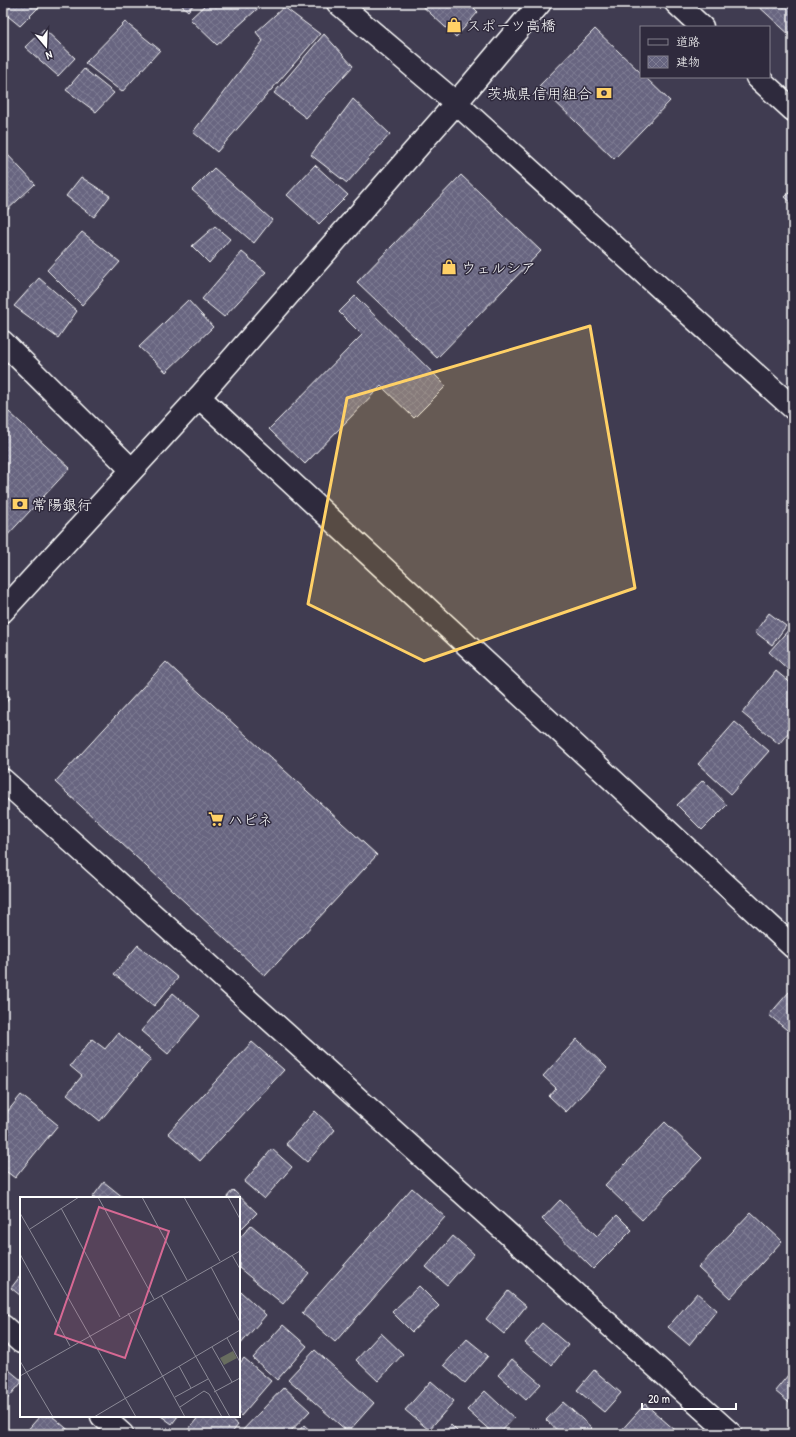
<svg xmlns="http://www.w3.org/2000/svg" width="796" height="1437" viewBox="0 0 796 1437" font-family="'Patrick Hand','Klee One',sans-serif">
<style>
.building{fill:url(#building-cross-hatch);stroke:#fff}
.lines{fill:none;stroke-linecap:round;stroke-linejoin:round}
.street-casing{stroke:#fff;stroke-width:25}
.secondary-casing{stroke:#fff;stroke-width:25}
.street{stroke:#2f2a3d;stroke-width:22}
.secondary{stroke:#2f2a3d;stroke-width:22}
.marked{fill:#ffd166;fill-opacity:0.2;stroke:#ffd166;stroke-width:3;stroke-linejoin:round}
.labels{text-anchor:middle;dominant-baseline:central;stroke-width:3;stroke-linejoin:round;paint-order:stroke}
.poi-label{font-size:15px;fill:#fff;stroke:#2f2a3d;text-anchor:start}
.inset-road{fill:none;stroke:#8c8a97;stroke-width:1}
.view{fill:#d76994;fill-opacity:0.15;stroke:#d76994;stroke-width:2}
.inset-edge{fill:none;stroke:#fff;stroke-width:2}
</style>
<defs>
<pattern id="building-cross-hatch" width="8" height="8" patternUnits="userSpaceOnUse"><rect width="8" height="8" fill="#676580"/><path d="M0 0l8 8M0 8l8-8" fill="none" stroke="#7e7c93"/></pattern>
</defs>
<rect width="100%" height="100%" fill="#403c51"/>
<filter id="ink" filterUnits="userSpaceOnUse"><feTurbulence type="fractalNoise" baseFrequency=".025" numOctaves="2"/><feDisplacementMap in="SourceGraphic" scale="8" xChannelSelector="R" yChannelSelector="G"/><feConvolveMatrix kernelMatrix="1 2 1 2 8 2 1 2 1" color-interpolation-filters="sRGB"/></filter>
<g filter="url(#ink)">
<!-- building -->
<path class="building" d="M3,3H43L20,26L3,12Z
M179,3H195L188,11Z
M207,3H264L217,45L190,19Z
M419,3H477L473,7L478,12L456,37Z
M755,3H793V38Z
M284,7L320,34L217,152L193,132L263,41L256,32Z
M125,22L160,50L122,92L85,63Z
M44,29L75,58L58,76L25,47Z
M595,29L641,73V77H645L670,101L614,159L539,86Z
M324,34L353,66L306,118L274,93Z
M84,69L114,93L96,112L66,90Z
M353,99L390,134L347,183L311,155Z
M7,154L35,184L3,214V159Z
M315,165L348,195L319,224L287,195Z
M214,168L272,220L254,243L192,190Z
M461,175L541,251L437,358L357,282Z
M81,177L110,196L94,217L66,196Z
M793,189V204L785,197Z
M215,226L230,239L209,263L192,246Z
M82,232L120,262L82,305L47,270Z
M242,252L266,272L224,317L202,299Z
M39,278L77,311L58,338L14,306Z
M355,296L446,386L414,418L381,386L305,464L269,429L362,335L339,312Z
M188,300L213,327L166,372L139,347Z
M9,412L70,468L3,540V419Z
M769,613L786,626L772,645L755,632Z
M791,627L793,629V674L769,652Z
M166,662L377,855L265,976L55,782Z
M776,671L793,685V727L779,744L742,713Z
M3,692L10,697L3,707Z
M735,722L769,751L731,794L698,764Z
M703,780L727,805L702,830L677,805Z
M138,945L178,978L154,1006L114,974Z
M789,992L793,996V1035L769,1015Z
M173,993L200,1016L168,1054L141,1031Z
M118,1033L151,1059L100,1121L67,1094L82,1076L70,1066L92,1039L105,1049Z
M577,1039L607,1068L566,1112L549,1096L556,1088L543,1076Z
M252,1042L284,1070L200,1161L168,1133Z
M21,1095L58,1125L15,1178L3,1169V1117Z
M315,1111L335,1130L307,1162L286,1144Z
M665,1122L702,1158L642,1220L605,1185Z
M272,1149L292,1167L264,1199L244,1182Z
M104,1182L124,1198H92Z
M412,1188L445,1217L335,1342L302,1313Z
M233,1190L257,1213L239,1231V1198H226Z
M560,1200L597,1236L617,1215L632,1230L593,1269L542,1219Z
M751,1212L782,1241L730,1298L698,1268Z
M251,1225L309,1273L283,1304L239,1268V1239Z
M453,1236L474,1254L447,1285L426,1267Z
M21,1275V1296L11,1288Z
M419,1286L439,1306L412,1332L392,1312Z
M508,1291L526,1306L504,1334L486,1319Z
M241,1292L266,1315L239,1346V1295Z
M697,1293L717,1310L689,1345L668,1327Z
M542,1323L568,1345L552,1365L525,1343Z
M283,1325L307,1346L277,1380L253,1358Z
M381,1333L403,1354L378,1381L356,1360Z
M467,1339L488,1356L465,1383L444,1365Z
M315,1350L374,1403L348,1432L288,1379Z
M244,1358L271,1381L241,1416L239,1414V1364Z
M512,1359L541,1384L526,1400L498,1375Z
M3,1365L21,1380V1383L3,1404Z
M793,1369V1406L775,1391Z
M594,1370L621,1393L604,1412L577,1390Z
M431,1381L454,1401L429,1430L405,1410Z
M284,1387L310,1411L288,1434H239Z
M485,1391L514,1418L499,1434H494L467,1410Z
M563,1402L592,1428L586,1434H561L546,1420Z
M645,1404L676,1431L674,1434H618Z
M40,1416H52L73,1434H24Z
M161,1416H178L172,1424Z
M199,1416H227L238,1425L231,1434H185Z
M304,1425L314,1434H296Z
M451,1425L460,1434H443Z"/>
<g class="lines">
<defs>
<path id="street" d="M676,3L702,27
M757,77L793,110
M199,397L793,947
M3,1326L21,1342
M102,1416L122,1434"/>
<path id="secondary" d="M338,3L456,103L793,408
M3,342L132,470
M3,611L199,397L456,103L540,3
M3,780L731,1434"/>
</defs>
<!-- street casing -->
<use href="#street" class="street-casing"/>
<!-- secondary casing -->
<use href="#secondary" class="secondary-casing"/>
<!-- street -->
<use href="#street" class="street"/>
<!-- secondary -->
<use href="#secondary" class="secondary"/>
</g>
</g>
<!-- marked area -->
<path class="marked" d="M590,326L635,588L424,661L308,604L347,398Z"/>
<!-- icons -->
<defs>
<symbol id="shop-bare" viewBox="-9 -9 18 18"><path d="M-5-2.5h2.3a2.7 3.5 0 0 1 5.4 0H5L5.5 6h-11ZM-1.5-2.5h3a1.5 2.3 0 0 0-3 0Z" fill="#ffd166" stroke="#2f2a3d" stroke-width="2.5" paint-order="stroke"/></symbol>
<symbol id="bank-bare" viewBox="-9 -9 18 18"><path d="M-6-4H6V4H-6ZM0-2.3a2.3 2.3 0 1 0 0 4.6a2.3 2.3 0 1 0 0-4.6Z" fill="#ffd166" stroke="#2f2a3d" stroke-width="2.5" paint-order="stroke"/></symbol>
<symbol id="supermarket-bare" viewBox="-9 -9 18 18"><path d="M-6-5.5h2.5l.6 2H6L4.5 2H-2.5L-4.4-4H-6ZM-1.5 3.2a1.3 1.3 0 1 0 .1 0ZM3 3.2a1.3 1.3 0 1 0 .1 0Z" fill="#ffd166" stroke="#2f2a3d" stroke-width="2.5" paint-order="stroke"/></symbol>
</defs>
<g fill-rule="evenodd">
<use href="#shop-bare" x="443" y="14" width="22" height="22"/>
<use href="#bank-bare" x="593" y="82" width="22" height="22"/>
<use href="#shop-bare" x="438" y="256" width="22" height="22"/>
<use href="#bank-bare" x="9" y="493" width="22" height="22"/>
<use href="#supermarket-bare" x="205" y="808" width="22" height="22"/>
</g>
<g class="labels">
<!-- poi labels -->
<g class="poi-label">
<text x="466" y="25">スポーツ高橋</text>
<text x="592" y="93" text-anchor="end">茨城県信用組合</text>
<text x="461" y="267">ウェルシア</text>
<text x="32" y="504">常陽銀行</text>
<text x="228" y="819">ハピネ</text>
</g>
</g>
<!-- overview -->
<g transform="translate(20 1197)">
<rect width="220" height="220" fill="#403c51"/>
<path d="M213,154L217,161L204,168L200,161Z" fill="#686d5f"/>
<path class="inset-road" d="M78,0L134,102M122,0L167,83M164,0L200,64M208,0L220,22M41,11L100,120M0,16L116,220M10,32L59,0M0,57L50,149M212,58L220,72M191,70L220,125M141,98L210,220M108,116L165,220M207,141L220,165M192,150L212,185M0,164L33,220M159,169L171,191M0,179L220,54M194,195L220,181M155,200L188,182M160,210L184,194L189,197L202,220M74,220L220,133"/>
<path class="view" d="M79,10L149,34L105,161L35,137Z"/>
<rect width="220" height="220" class="inset-edge"/>
</g>
<!-- margin -->
<rect width="796" height="1437" fill="none" stroke="#2f2a3d" stroke-width="16"/>
<rect x="8" y="8" width="780" height="1421" fill="none" stroke="#fff" stroke-width="1.5" filter="url(#ink)"/>
<!-- legend -->
<rect x="640" y="26" width="130" height="52" fill="#2f2a3d" stroke="#827f8b"/>
<rect x="648" y="39" width="20" height="6" fill="#2f2a3d" stroke="#827f8b"/>
<text x="676" y="46" font-size="12" fill="#ffffff">道路</text>
<rect x="648" y="56" width="20" height="12" fill="url(#building-cross-hatch)" stroke="#827f8b"/>
<text x="676" y="66" font-size="12" fill="#ffffff">建物</text>
<!-- north arrow -->
<g transform="translate(46 46) rotate(161)" stroke="#2f2a3d" stroke-width="3" paint-order="stroke">
<path d="M0-3L7 15L0 10L-7 15Z" fill="#ffffff"/>
<text y="-6" font-size="11" font-weight="bold" text-anchor="middle" fill="#ffffff">N</text>
</g>
<!-- scale -->
<path d="M642 1403v6h94v-6" fill="none" stroke="#ffffff" stroke-width="2"/>
<text x="648" y="1403" font-size="12" fill="#ffffff" stroke="#2f2a3d" stroke-width="3" paint-order="stroke">20 m</text>
</svg>
